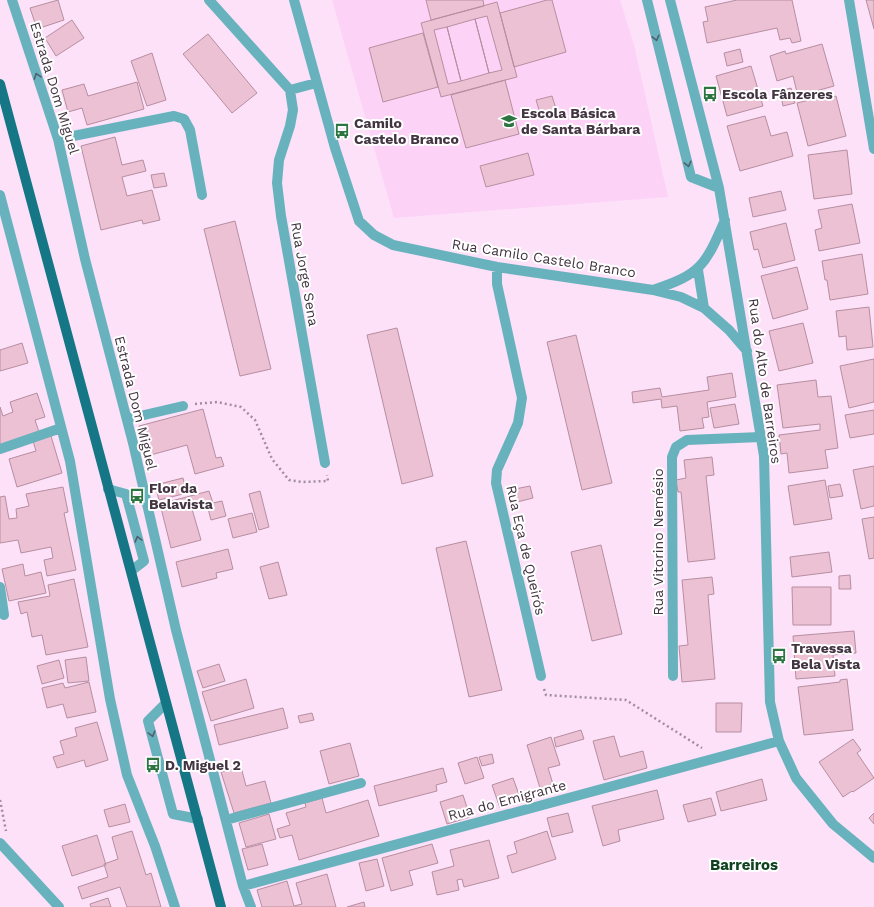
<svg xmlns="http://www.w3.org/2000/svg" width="874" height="907" viewBox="0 0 874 907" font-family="'Work Sans',sans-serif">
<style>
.built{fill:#fcd3f7}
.building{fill:#ecc1d4;stroke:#b78ea0;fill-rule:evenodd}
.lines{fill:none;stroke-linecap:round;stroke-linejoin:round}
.path{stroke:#a18d9f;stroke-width:2.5;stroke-dasharray:2 3;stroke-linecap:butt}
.minor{stroke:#68b2be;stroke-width:10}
.major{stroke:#157785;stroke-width:10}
.oneway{stroke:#4f606c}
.labels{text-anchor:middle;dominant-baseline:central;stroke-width:4;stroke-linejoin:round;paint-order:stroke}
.street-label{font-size:14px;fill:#423440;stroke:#fff}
.poi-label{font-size:14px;font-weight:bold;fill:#423440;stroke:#fff;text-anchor:start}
.neighbourhood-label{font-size:15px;font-weight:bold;fill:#104320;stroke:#fff}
</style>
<rect width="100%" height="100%" fill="#fce1f9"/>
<!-- built -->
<path class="built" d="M332,0H620L634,45L668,197L394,218Z"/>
<!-- building -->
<path class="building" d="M58,0L64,20L37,29L30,8Z
M426,0H483L484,6L431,20Z
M547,0H552L566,52L514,67L500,13Z
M737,0H792L801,41L792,43L790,38L780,40L777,28L707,43L703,22L708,21L705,7Z
M866,0H874V29Z
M497,2L517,77L441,97L421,23ZM487,16L502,70L489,73L475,19ZM447,27L461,81L448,84L434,30Z
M475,19L489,73L461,81L447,27Z
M72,20L84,38L56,56L45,38Z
M423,33L438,87L383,102L369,48Z
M208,34L257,93L232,113L183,54Z
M822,44L834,86L798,96L793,76L777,81L770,56L785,51L786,54Z
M740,49L743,62L727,66L724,53Z
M152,53L166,100L147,106L131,61Z
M751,66L763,106L727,116L716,76Z
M505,80L519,134L466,148L451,95Z
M137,82L144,109L87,125L82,108L68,112L62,90L84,84L88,96Z
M791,88L795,103L783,106L780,91Z
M552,96L557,112L541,116L536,100Z
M825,96L826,99L836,96L846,136L808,146L797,103Z
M765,116L771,136L787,132L793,156L740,171L727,126Z
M115,137L122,165L143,160L146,171L122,177L127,196L152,190L160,220L143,224L142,220L101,230L81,146Z
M847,150L852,194L814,199L808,155Z
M528,153L534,175L486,187L480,166Z
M164,173L167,186L154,188L151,175Z
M781,191L786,210L753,217L749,198Z
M852,204L860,243L819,251L815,230L822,228L818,210Z
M235,221L271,369L240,376L204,229Z
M786,223L795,260L763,268L758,249L754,250L750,232Z
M862,254L868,294L830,300L827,280H825L822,261Z
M797,267L808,309L773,319L761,276Z
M869,307L873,347L847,350L846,336L839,337L836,311Z
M803,323L813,363L779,371L769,331Z
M397,328L433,476L402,484L367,335Z
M576,335L612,483L582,490L547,342Z
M22,343L28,363L0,371V350Z
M874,359V402L849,408L840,366Z
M732,373L736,397L707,402L709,417L702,418L704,428L680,431L677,406L662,408L661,399L633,403L632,392L660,388L662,397L709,390L707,377Z
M816,380L818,397L831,396L838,448L825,450L828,468L789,473L787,453L781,454L779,435L820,430V424L783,428L777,385Z
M37,393L45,417L35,420L39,432L0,445V407L3,416L13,412L10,402Z
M735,404L739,424L714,428L710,408Z
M203,409L216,458L221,457L224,466L195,474L187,445L147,456L139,426Z
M874,410V434L850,438L845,415Z
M51,436L62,473L17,487L9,459L36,451L33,441Z
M712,457L714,475L706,476L715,559L688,562L681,492H678L676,480L686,478L684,460Z
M874,466V506L861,509L853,470Z
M183,478L187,493L159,500L155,485Z
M825,480L832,519L794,525L788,486Z
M840,484L843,496L830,498L828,486Z
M530,486L533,498L513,503L510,490Z
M63,487L68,512L64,513L76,570L47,576L44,560L53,558L51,547L21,553L18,540L0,543V497L5,496L9,519L17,518L16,509L29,506L26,494Z
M209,491L213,503L222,501L226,516L211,520L207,505L192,509L201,540L171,548L160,504Z
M260,491L269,527L259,530L249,494Z
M252,513L257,532L233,538L228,519Z
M874,517V558L869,559L862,519Z
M466,541L502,690L469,697L436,548Z
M601,545L622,634L592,641L571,552Z
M228,549L233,569L216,573L217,578L182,587L176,562Z
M829,552L832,572L792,577L790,557Z
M278,562L287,595L269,599L260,567Z
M23,564L25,576L41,572L46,593L9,601L2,569Z
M850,575L851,589H839V576Z
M712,577L714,594L708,595L715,679L682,682L679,646L688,645L682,580Z
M74,579L88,647L46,655L42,635L32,637L27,612L21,614L18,602L50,596L48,585Z
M792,587H831V625H793Z
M854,631L856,653L833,655L835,676L796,679L793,636Z
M86,657L89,681L68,683L65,660Z
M59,660L64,678L42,684L37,666Z
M219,664L225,681L203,688L197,671Z
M246,679L254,708L211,721L202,692Z
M847,679L853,730L804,735L798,687L840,682V680Z
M89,682L96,712L67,718L63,704L47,708L42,688L63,683L65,688Z
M716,703H742L741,732H716Z
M283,708L288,728L219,745L214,725Z
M312,713L314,720L300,723L298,716Z
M97,722L108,760L86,767L84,760L57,768L53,757L64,754L60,741L77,736L75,728Z
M581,730L584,739L556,747L554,738Z
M614,736L620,757L643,751L647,768L604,780L593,741Z
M551,737L560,765L548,768L553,784L540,788L527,745Z
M853,739L861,750L857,753L874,778L853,792L852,791L843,797L819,762Z
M350,743L359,776L329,784L320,751Z
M492,754L494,763L482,766L479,757Z
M477,757L484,778L465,784L458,763Z
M241,767L246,786L265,781L271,803L234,813L221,772Z
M443,768L447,782L436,785L437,791L379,806L374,786Z
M513,778L521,800L500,808L492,785Z
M762,779L767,800L721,811L716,792Z
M657,790L664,819L618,830L620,841L603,846L592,806Z
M463,795L470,817L447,824L440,802Z
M322,798L326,813L368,800L379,836L299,860L292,835L280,838L277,829L290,825L286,813L306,807L305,803Z
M711,798L716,815L688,822L683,805Z
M125,804L130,822L109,827L104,810Z
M568,813L573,832L552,837L547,818Z
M874,813V824L869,818Z
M269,814L276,839L246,847L239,823Z
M132,831L146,875L151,873L161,907H127L120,887L82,899L78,887L108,877L104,864L118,859L112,837Z
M547,831L556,859L512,873L507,856L517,853L514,842Z
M97,835L106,865L72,876L62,846Z
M489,840L499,878L464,887L462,879L457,880L459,890L437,895L432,872L454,866L450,850Z
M262,844L268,865L248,870L242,849Z
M432,844L438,863L409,871L413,885L391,891L382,858Z
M377,859L384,886L366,891L359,863Z
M327,874L336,907H262L257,890L287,881L294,906L302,904L296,883Z
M108,898L111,907H91L90,904Z
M364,902L365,907H347Z"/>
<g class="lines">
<!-- path -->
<path class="path" d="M195,404L217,402L241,407L255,420L272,459L289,480L302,482L328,481L327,475
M544,689L546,695L626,700L702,748
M0,800L6,831"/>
<!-- minor -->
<path class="minor" d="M12,0L58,139L85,259L133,443L176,630L243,886L251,907
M209,0L290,90L316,83
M294,0L335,148L359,221L374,235L393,245L497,267L653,290L681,297L704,308L729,330L747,351
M647,0L691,177L719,188
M670,0L719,188L764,456L770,702L779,741L796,778L833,824L874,858
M849,0L874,149
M290,90L293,110L290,126L279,160L277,183L281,216L325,463
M58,139L174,116L184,119L190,130L202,195
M0,195L70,461L110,699L127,775L155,846L175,907
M497,267V284L522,398L518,423L497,470L496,483L541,676
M698,270L704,308
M653,290C701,274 705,266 725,220
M127,419L183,406
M0,449L61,428
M108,489L126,494L144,561L131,571
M0,587L4,615
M673,676L672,457L676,447L687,440L761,437
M166,703L148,721L173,814L198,819
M226,820L361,783
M0,843L59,907
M243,886L779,741"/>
<!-- major -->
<path class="major" d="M0,84L221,907"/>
</g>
<!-- one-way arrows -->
<defs><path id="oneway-chevron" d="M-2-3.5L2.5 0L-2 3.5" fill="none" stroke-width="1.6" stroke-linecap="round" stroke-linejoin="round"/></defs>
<g class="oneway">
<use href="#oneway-chevron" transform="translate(656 38) rotate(76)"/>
<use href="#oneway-chevron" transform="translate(37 76) rotate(-108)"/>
<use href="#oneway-chevron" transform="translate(688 164) rotate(76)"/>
<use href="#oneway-chevron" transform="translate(138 539) rotate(-105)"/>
<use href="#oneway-chevron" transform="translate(152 734) rotate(75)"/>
</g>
<!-- icons -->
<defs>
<symbol id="bus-bare" viewBox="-9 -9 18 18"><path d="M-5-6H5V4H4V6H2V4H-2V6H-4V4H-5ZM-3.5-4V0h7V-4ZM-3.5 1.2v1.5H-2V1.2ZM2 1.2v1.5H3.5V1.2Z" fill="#2c7440" stroke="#fff" stroke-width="2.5" paint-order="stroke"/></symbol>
<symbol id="school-bare" viewBox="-9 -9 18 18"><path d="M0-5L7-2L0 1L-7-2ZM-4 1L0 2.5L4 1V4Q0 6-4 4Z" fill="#2c7440" stroke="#fff" stroke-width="2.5" paint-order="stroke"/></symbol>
</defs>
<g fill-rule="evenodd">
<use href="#bus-bare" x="699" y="83" width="22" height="22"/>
<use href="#school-bare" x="498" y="110" width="22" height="22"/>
<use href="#bus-bare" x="331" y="120" width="22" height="22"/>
<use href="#bus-bare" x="126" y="485" width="22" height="22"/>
<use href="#bus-bare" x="768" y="645" width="22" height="22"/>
<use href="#bus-bare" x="142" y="754" width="22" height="22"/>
</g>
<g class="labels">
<!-- street labels -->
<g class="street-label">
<text transform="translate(55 88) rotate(73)">Estrada Dom Miguel</text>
<text transform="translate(544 258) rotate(9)">Rua Camilo Castelo Branco</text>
<text transform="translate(305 274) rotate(80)">Rua Jorge Sena</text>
<text transform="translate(765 381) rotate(82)">Rua do Alto de Barreiros</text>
<text transform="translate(136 403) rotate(76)">Estrada Dom Miguel</text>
<text transform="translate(658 542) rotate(-90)">Rua Vitorino Nemésio</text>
<text transform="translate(526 550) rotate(77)">Rua Eça de Queirós</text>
<text transform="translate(507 800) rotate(-15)">Rua do Emigrante</text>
</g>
<!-- poi labels -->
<g class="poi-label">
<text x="722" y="94">Escola Fânzeres</text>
<text x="521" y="113">Escola Básica<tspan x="521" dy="16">de Santa Bárbara</tspan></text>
<text x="354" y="123">Camilo<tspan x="354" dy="16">Castelo Branco</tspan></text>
<text x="149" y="488">Flor da<tspan x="149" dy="16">Belavista</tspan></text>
<text x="791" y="648">Travessa<tspan x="791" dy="16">Bela Vista</tspan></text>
<text x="165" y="765">D. Miguel 2</text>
</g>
<!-- neighbourhood labels -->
<g class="neighbourhood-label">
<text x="744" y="865">Barreiros</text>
</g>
</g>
</svg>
